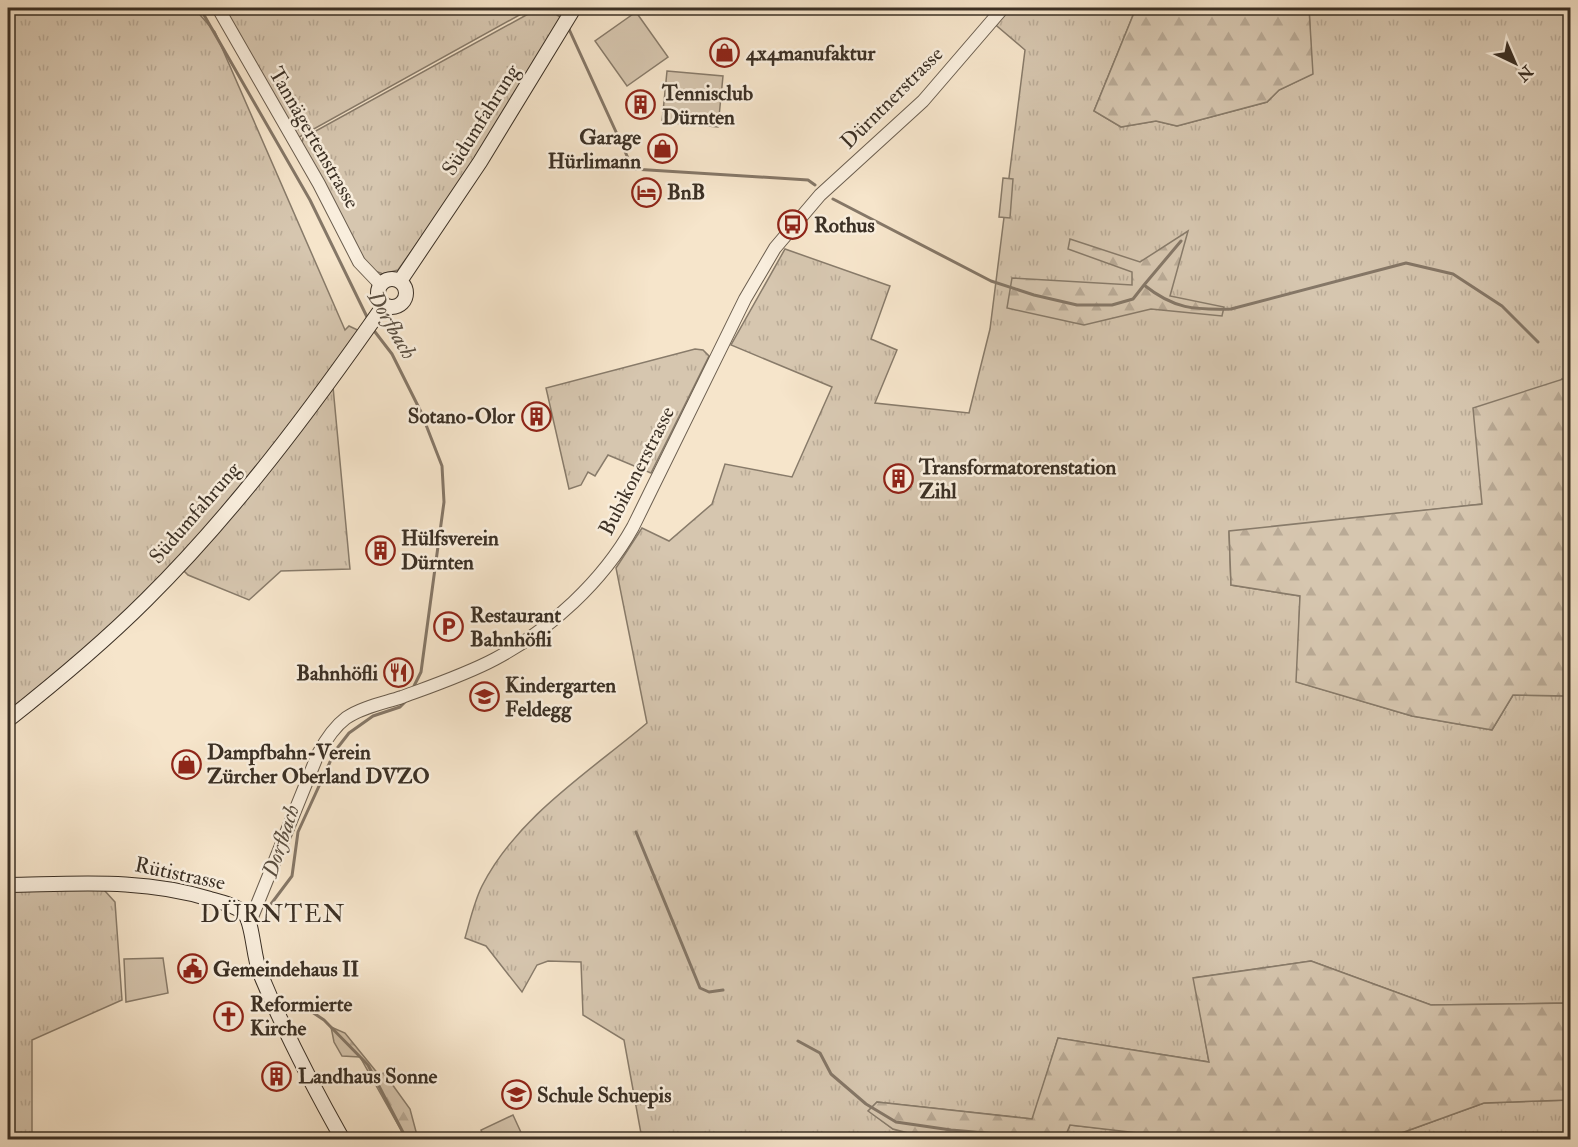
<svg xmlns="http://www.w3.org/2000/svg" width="1578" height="1147" viewBox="0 0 1578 1147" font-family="'IM FELL Double Pica',serif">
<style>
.grass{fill:url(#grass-tufts);stroke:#887b6a;stroke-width:1.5}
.forest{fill:url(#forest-firs);stroke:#887b6a;stroke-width:1.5}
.green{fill:#d6c6af;stroke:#887b6a;stroke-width:1.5}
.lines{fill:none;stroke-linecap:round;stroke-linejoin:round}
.stream{stroke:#857767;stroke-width:3}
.tertiary-casing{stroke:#6a5d4e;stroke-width:14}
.secondary-casing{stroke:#3b3025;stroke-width:16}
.tertiary{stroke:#f9eedd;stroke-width:12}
.secondary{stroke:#f9eedd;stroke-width:14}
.labels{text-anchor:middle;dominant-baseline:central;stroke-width:5;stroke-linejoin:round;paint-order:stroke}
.poi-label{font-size:21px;font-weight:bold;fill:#3b3025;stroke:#f9eedd;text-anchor:start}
.street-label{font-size:21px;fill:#3b3025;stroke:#f9eedd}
.water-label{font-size:22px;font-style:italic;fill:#5a4e40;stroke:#f9eedd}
.quarter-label{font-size:24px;letter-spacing:1.5px;fill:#3b3025;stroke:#f9eedd}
</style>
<defs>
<pattern id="grass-tufts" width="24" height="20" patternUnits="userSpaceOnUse" patternTransform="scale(1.5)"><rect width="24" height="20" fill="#d6c6af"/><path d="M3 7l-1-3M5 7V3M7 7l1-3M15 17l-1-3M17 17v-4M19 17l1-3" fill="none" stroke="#b9aa96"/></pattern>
<pattern id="forest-firs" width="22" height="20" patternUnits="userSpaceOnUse" patternTransform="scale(1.5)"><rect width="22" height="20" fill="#d6c6af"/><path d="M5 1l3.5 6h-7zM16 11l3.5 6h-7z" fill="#b9aa96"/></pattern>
</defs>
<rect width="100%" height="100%" fill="#f6e5cb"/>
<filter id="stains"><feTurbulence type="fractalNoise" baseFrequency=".00333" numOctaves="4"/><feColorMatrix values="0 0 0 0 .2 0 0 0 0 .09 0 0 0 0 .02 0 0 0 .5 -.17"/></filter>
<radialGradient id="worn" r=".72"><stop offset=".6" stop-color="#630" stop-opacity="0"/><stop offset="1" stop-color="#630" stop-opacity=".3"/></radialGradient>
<!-- grass -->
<path class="grass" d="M8,8H194L215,32L345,330L349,326L364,333L332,376L350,569L281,571L249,600L188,575L179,566L8,720Z
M218,8H532L294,140Z
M539,8H556L557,15L562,18L455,190L398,270L383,274L367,268L302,144L303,138Z
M1003,8H1136L1094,111L1121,127L1156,121L1177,126L1267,102L1279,90L1312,74L1309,8H1570V388L1562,379L1483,504L1229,532L1231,585L1300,596L1297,682L1412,716L1492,730L1513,695L1570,696V1003L1431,1005L1311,961L1194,978L1209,1062L1058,1038L1033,1119L877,1102L869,1111L893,1129L931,1139H642L624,1040L583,1015L581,962L548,961L537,965L522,992L486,946L465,938C470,921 474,902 482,886C517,817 589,772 647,723L616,568L642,528L669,541L712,504L725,464L792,477L832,387L731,345L785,249L890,286L871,339L897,350L875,403L969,413L990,329L1025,50L991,21Z
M695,349L703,350L709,356L651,473L608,455L595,476L588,472L581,485L569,489L546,388Z
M114,882L105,891L115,902L122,1000L32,1040V1136L22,1139H8V885Z
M1570,1100V1139L1382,1140L1484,1103Z
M1070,1125L1198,1139L1064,1140Z"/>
<!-- forest -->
<path class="forest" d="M1136,8H1309L1313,74L1279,90L1267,102L1177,126L1156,121L1121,127L1094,111Z
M1188,231L1170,296L1224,307L1222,316L1151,309L1084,325L1007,308L1012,278L1132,285V272L1068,249L1070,239L1140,262Z
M1563,379L1570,388V696L1513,695L1492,730L1412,716L1296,682L1300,596L1231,585L1229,531L1482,504L1473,408Z
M1311,961L1431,1005L1570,1003V1100L1484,1103L1382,1140H1198L1070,1125L1064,1139H931L893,1129L868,1111L877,1102L1032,1119L1058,1038L1209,1062L1193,978Z
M331,1027L345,1033L379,1075L384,1073L410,1109L418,1139H406L360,1057L342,1056L334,1042Z"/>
<!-- green -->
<path class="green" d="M636,12L668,57L627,86L595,41Z
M667,71L723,76L718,127L662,122Z
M1003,178L1013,179L1010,218L999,217Z
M163,958L168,993L126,1002L124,959Z
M513,1115L524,1139H485L481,1130Z"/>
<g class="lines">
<!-- stream -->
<path class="stream" d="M200,8L310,200L368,319
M559,8L564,18
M568,27L633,169L808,180L815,185
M833,199L991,281L1034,295L1077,305H1112L1133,299L1144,285C1174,309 1194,310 1231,309L1406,263L1453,274L1502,306L1538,342
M1144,285L1181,241
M372,328L392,354L421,412L442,466L444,502L421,672L414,686
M1570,378V380
M636,832L700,988L709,992L723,990
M264,921L271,904L292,876L298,832L335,751L349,733L373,716L400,707L405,702
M306,1008L324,1020L368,1065L407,1140
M798,1041L820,1053L831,1074L866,1104L896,1122L951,1130L1020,1136L1026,1140"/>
<defs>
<path id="tertiary" d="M218,8L319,184L359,262L380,284
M250,922L318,754C325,741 334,727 346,718C362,707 384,703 402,697C432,686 467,674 495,659C550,630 603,581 633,527L745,299L775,248L820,195L923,101L1003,8"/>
<path id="secondary" d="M378 293a14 14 0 1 1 28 0a14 14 0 1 1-28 0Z
M400,281L480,162L574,8
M8,720C56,682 102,644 146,600C235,512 312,408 384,305
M8,885C77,884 143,878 210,899C221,902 235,905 244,913C253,922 253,956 260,973C284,1031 312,1085 343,1140"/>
</defs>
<!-- tertiary casing -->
<use href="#tertiary" class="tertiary-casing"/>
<!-- secondary casing -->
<use href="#secondary" class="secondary-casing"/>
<!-- tertiary -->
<use href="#tertiary" class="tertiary"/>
<!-- secondary -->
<use href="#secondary" class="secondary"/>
</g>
<!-- icons -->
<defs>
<symbol id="shop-ring" viewBox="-11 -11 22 22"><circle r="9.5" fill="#f9eedd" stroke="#8f2418" stroke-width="1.5"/><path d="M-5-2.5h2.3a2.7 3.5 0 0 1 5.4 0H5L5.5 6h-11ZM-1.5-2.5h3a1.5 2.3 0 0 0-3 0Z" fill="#8f2418"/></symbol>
<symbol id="building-ring" viewBox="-11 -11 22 22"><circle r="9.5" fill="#f9eedd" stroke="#8f2418" stroke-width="1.5"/><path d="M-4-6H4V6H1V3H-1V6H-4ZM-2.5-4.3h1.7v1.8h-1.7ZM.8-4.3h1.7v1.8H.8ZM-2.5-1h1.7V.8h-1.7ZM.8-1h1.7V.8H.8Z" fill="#8f2418"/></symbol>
<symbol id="hotel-ring" viewBox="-11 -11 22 22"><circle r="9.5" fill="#f9eedd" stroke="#8f2418" stroke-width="1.5"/><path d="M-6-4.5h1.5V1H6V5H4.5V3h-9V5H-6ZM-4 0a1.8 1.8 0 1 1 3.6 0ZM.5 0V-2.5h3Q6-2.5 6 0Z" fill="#8f2418"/></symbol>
<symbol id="bus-ring" viewBox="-11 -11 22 22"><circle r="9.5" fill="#f9eedd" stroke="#8f2418" stroke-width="1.5"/><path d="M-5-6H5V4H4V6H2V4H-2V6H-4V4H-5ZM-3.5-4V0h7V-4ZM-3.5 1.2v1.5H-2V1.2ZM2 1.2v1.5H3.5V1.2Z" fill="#8f2418"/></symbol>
<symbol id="parking-ring" viewBox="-11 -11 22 22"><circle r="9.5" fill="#f9eedd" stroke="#8f2418" stroke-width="1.5"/><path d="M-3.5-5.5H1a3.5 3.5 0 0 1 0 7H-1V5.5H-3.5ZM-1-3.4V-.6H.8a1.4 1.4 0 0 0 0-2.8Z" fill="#8f2418"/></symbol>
<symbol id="restaurant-ring" viewBox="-11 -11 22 22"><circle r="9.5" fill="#f9eedd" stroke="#8f2418" stroke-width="1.5"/><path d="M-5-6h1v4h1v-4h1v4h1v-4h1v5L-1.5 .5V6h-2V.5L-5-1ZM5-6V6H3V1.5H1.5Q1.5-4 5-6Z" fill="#8f2418"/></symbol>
<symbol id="school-ring" viewBox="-11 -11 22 22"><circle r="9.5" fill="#f9eedd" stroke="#8f2418" stroke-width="1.5"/><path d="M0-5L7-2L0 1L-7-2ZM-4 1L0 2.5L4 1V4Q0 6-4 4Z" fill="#8f2418"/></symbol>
<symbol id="civic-ring" viewBox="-11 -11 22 22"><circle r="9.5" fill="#f9eedd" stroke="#8f2418" stroke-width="1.5"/><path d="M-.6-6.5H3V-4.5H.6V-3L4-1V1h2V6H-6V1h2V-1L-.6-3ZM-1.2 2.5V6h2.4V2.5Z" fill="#8f2418"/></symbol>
<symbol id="church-ring" viewBox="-11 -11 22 22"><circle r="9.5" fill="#f9eedd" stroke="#8f2418" stroke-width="1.5"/><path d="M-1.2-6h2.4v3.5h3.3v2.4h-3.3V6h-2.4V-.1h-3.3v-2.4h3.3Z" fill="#8f2418"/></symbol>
</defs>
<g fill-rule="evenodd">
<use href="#shop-ring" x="708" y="36" width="33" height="33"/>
<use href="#building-ring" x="624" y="88" width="33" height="33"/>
<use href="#shop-ring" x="646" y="132" width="33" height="33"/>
<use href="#hotel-ring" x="630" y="176" width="33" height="33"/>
<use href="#bus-ring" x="776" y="208" width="33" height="33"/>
<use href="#building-ring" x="520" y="400" width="33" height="33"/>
<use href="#building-ring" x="882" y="462" width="33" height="33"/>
<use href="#building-ring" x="364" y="534" width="33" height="33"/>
<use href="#parking-ring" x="432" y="610" width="33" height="33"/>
<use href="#restaurant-ring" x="382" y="656" width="33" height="33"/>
<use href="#school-ring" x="468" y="680" width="33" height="33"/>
<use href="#shop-ring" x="170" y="748" width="33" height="33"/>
<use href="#civic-ring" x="176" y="952" width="33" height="33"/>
<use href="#church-ring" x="212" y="1000" width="33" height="33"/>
<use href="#building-ring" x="260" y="1060" width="33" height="33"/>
<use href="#school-ring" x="500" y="1078" width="33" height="33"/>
</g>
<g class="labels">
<!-- poi labels -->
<g class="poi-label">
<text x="746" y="53">4x4manufaktur</text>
<text x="662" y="93">Tennisclub<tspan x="662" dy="24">Dürnten</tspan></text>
<text x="641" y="137" text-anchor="end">Garage<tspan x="641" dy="24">Hürlimann</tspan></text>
<text x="667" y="192">BnB</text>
<text x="814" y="225">Rothus</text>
<text x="515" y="416" text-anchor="end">Sotano-Olor</text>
<text x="919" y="467">Transformatorenstation<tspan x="919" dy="24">Zihl</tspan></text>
<text x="401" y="538">Hülfsverein<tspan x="401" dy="24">Dürnten</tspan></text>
<text x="470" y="615">Restaurant<tspan x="470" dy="24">Bahnhöfli</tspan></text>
<text x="378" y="673" text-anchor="end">Bahnhöfli</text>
<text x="505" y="685">Kindergarten<tspan x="505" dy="24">Feldegg</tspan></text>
<text x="207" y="752">Dampfbahn-Verein<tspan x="207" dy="24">Zürcher Oberland DVZO</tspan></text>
<text x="213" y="969">Gemeindehaus II</text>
<text x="250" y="1004">Reformierte<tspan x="250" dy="24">Kirche</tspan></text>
<text x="298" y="1076">Landhaus Sonne</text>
<text x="537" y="1095">Schule Schuepis</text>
</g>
<!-- street labels -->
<g class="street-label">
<text transform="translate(892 98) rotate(-45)">Dürntnerstrasse</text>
<text transform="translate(481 120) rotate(-58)">Südumfahrung</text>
<text transform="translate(314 138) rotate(60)">Tannägertenstrasse</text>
<text transform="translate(637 471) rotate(-63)">Bubikonerstrasse</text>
<text transform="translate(195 513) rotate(-49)">Südumfahrung</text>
<text transform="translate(180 874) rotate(12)">Rütistrasse</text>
</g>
<!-- water labels -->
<g class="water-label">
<text transform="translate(392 325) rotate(60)">Dorfbach</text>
<text transform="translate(281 841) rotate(-72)">Dorfbach</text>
</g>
<!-- quarter labels -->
<g class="quarter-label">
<text x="273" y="914">DÜRNTEN</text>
</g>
</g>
<!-- margin -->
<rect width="1578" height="1147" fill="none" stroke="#f6e5cb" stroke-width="30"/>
<rect x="9" y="9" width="1560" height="1129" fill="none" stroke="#3b3025" stroke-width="3"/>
<rect x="15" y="15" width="1548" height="1117" fill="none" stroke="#3b3025" stroke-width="1.5"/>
<!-- north arrow -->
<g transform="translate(1515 63) rotate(136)" stroke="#f9eedd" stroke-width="4.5" paint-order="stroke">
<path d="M0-4.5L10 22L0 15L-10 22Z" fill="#3b3025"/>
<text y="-9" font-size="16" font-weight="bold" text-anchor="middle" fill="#3b3025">N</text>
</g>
<rect width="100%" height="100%" filter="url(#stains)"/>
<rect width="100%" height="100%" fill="url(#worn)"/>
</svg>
